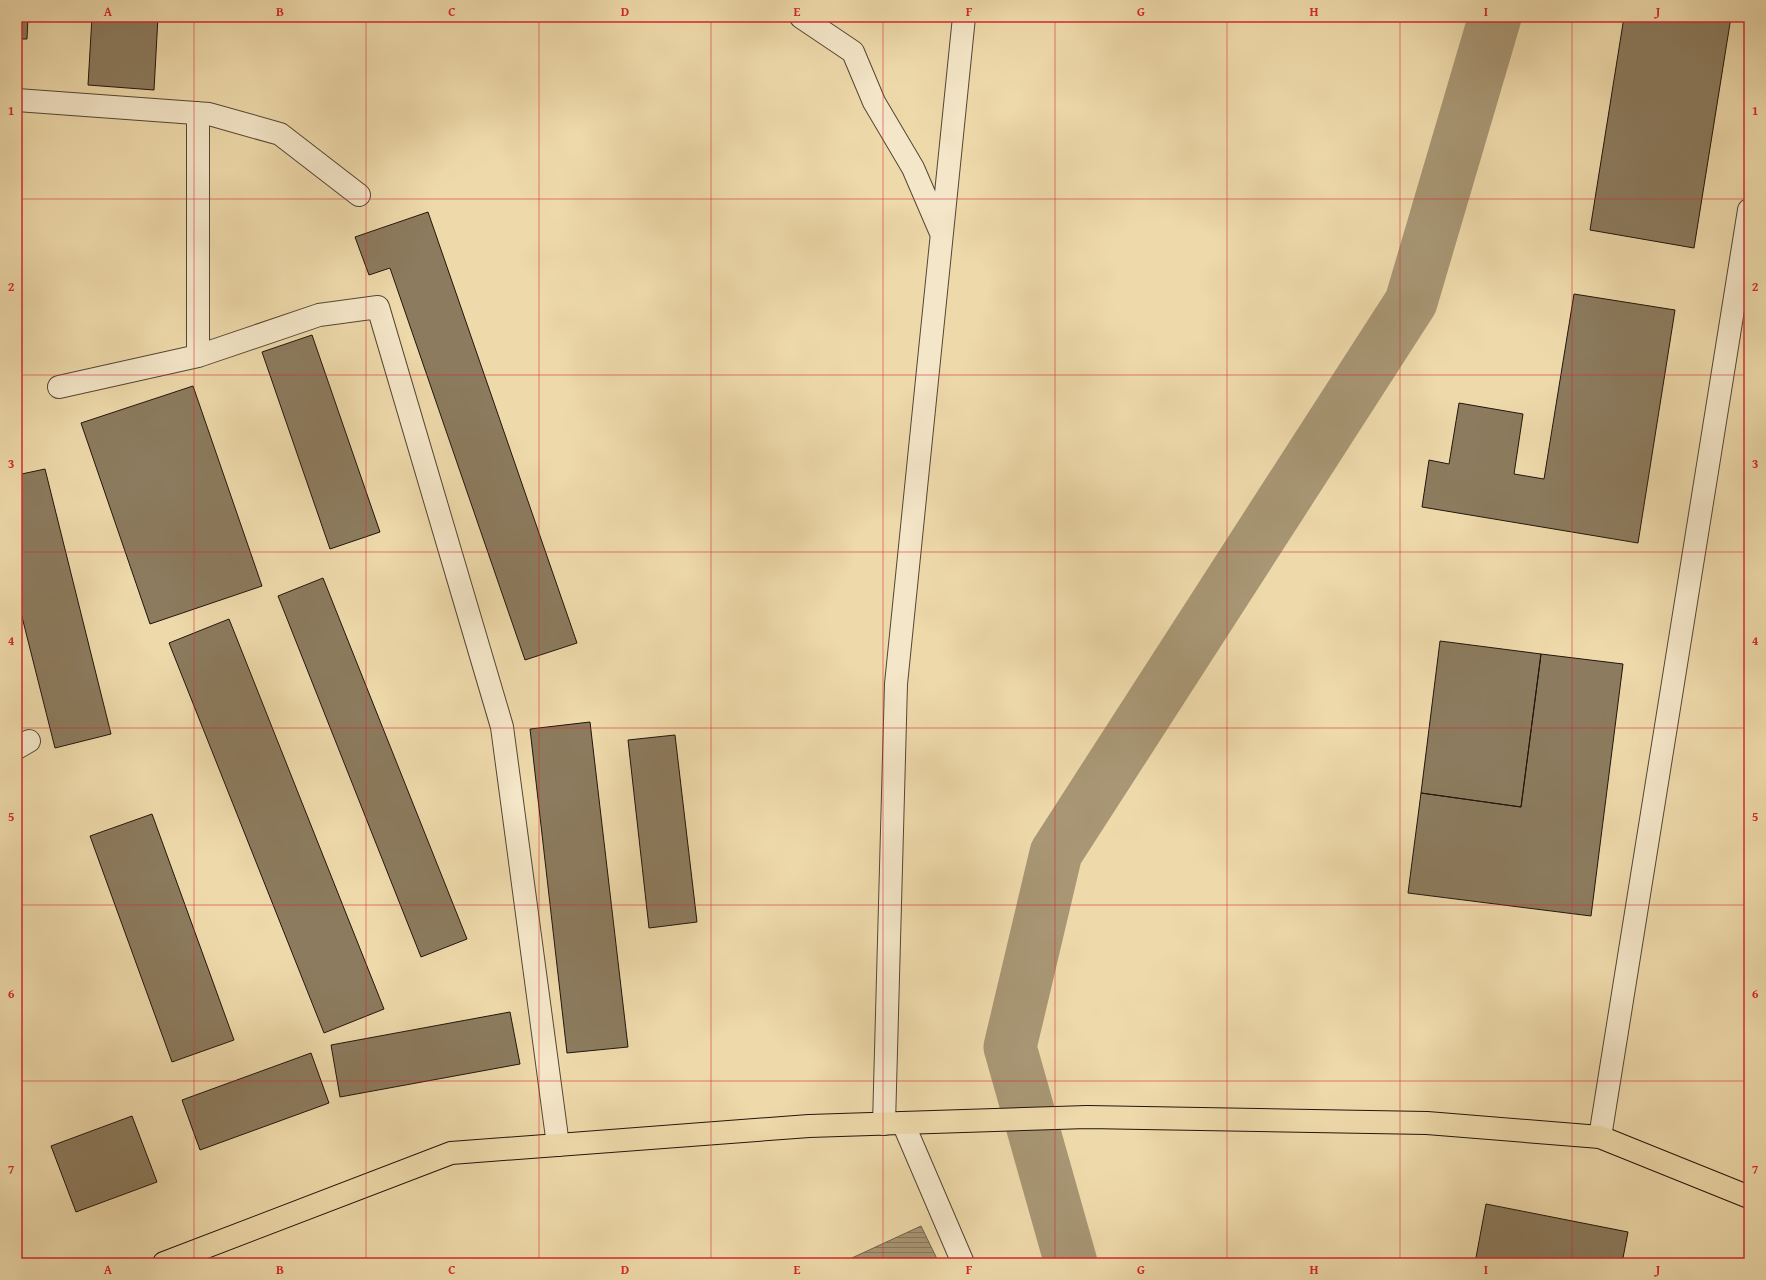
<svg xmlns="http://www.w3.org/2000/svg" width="1766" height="1280" viewBox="0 0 1766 1280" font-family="'Gentium Book Plus',serif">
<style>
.water{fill:url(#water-rules);stroke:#72624a}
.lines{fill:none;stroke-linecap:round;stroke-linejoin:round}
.river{stroke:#a89674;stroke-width:53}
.building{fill:#8c7b5e;stroke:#21150c}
.street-casing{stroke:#544634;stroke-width:24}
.primary-casing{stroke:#21150c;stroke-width:24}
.street{stroke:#f4e6c8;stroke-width:22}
.primary{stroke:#eed9aa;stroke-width:22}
.grid{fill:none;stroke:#d62828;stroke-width:1;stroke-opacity:0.55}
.neatline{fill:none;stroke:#d62828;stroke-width:1.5}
.grid-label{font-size:13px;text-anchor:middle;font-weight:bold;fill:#d62828}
</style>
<defs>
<pattern id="water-rules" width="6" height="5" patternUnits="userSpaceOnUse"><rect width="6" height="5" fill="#a89674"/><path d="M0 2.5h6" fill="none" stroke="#88795e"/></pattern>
</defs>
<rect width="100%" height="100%" fill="#eed9aa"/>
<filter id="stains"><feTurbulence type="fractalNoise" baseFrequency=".005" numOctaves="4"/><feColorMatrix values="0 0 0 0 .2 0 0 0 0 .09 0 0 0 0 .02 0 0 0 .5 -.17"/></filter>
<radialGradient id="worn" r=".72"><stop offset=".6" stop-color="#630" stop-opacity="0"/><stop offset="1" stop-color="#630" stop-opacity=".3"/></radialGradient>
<!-- water -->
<path class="water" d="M921,1226L939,1263H841Z"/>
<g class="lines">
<!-- river -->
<path class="river" d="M1071,1263L1010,1047L1056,853L1411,302L1495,17"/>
</g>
<!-- building -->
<path class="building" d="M17,17H28L27,39H17Z
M92,17H158L154,90L88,85Z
M1624,17H1731L1694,248L1590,230Z
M428,212L577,643L525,660L390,268L369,275L355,237Z
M1574,294L1675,310L1638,543L1422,507L1429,460L1449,464L1459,403L1523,414L1514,474L1544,479Z
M312,335L380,532L330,549L262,352Z
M193,386L262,586L150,624L81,423Z
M45,469L111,734L55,748L17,597V475Z
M323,578L467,939L421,957L278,596Z
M229,619L384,1009L324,1033L169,643Z
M1440,641L1541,654L1521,807L1421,793Z
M1541,654L1623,664L1591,916L1408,893L1421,793L1521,807Z
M590,722L628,1047L567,1053L530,729Z
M675,735L697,922L649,928L628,740Z
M152,814L234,1040L172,1062L90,836Z
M510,1012L520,1064L340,1097L331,1045Z
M311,1053L329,1103L200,1150L182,1100Z
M132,1116L157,1182L76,1212L51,1146Z
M1486,1204L1628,1232L1622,1263H1475Z"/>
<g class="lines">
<defs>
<path id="street" d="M801,17L853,52L874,102L913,168L941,233
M17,100L209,114L280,134L359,195
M198,113V356
M59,387L198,356L319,315L378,307L502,727L558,1145
M17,748L29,741
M903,1123L963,1263
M884,1124L896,684L964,17
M1600,1137L1749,210"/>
<path id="primary" d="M164,1263L451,1153L809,1126L1087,1117L1427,1123L1600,1137L1749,1197"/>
</defs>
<!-- street casing -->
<use href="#street" class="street-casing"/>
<!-- primary casing -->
<use href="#primary" class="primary-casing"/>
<!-- street -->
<use href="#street" class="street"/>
<!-- primary -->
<use href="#primary" class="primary"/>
</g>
<!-- grid -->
<path class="grid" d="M194,17V1263M366,17V1263M539,17V1263M711,17V1263M883,17V1263M1055,17V1263M1227,17V1263M1400,17V1263M1572,17V1263M17,199H1749M17,375H1749M17,552H1749M17,728H1749M17,905H1749M17,1081H1749"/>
<!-- margin -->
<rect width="1766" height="1280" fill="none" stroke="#eed9aa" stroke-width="44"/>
<rect x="22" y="22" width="1722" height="1236" class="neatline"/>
<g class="grid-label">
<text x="108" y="16">A</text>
<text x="280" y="16">B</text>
<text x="452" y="16">C</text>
<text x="625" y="16">D</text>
<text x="797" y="16">E</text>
<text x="969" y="16">F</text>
<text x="1141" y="16">G</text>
<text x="1314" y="16">H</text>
<text x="1486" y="16">I</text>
<text x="1658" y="16">J</text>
<text x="11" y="115">1</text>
<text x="1755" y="115">1</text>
<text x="11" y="291">2</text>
<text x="1755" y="291">2</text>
<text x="11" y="468">3</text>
<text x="1755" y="468">3</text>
<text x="11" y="645">4</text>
<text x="1755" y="645">4</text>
<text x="11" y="821">5</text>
<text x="1755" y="821">5</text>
<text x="11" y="998">6</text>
<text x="1755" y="998">6</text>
<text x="11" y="1174">7</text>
<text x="1755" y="1174">7</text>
<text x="108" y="1274">A</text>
<text x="280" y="1274">B</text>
<text x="452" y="1274">C</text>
<text x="625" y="1274">D</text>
<text x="797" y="1274">E</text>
<text x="969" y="1274">F</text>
<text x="1141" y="1274">G</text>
<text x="1314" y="1274">H</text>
<text x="1486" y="1274">I</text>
<text x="1658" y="1274">J</text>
</g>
<rect width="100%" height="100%" filter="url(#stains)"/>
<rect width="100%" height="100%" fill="url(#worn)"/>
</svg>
